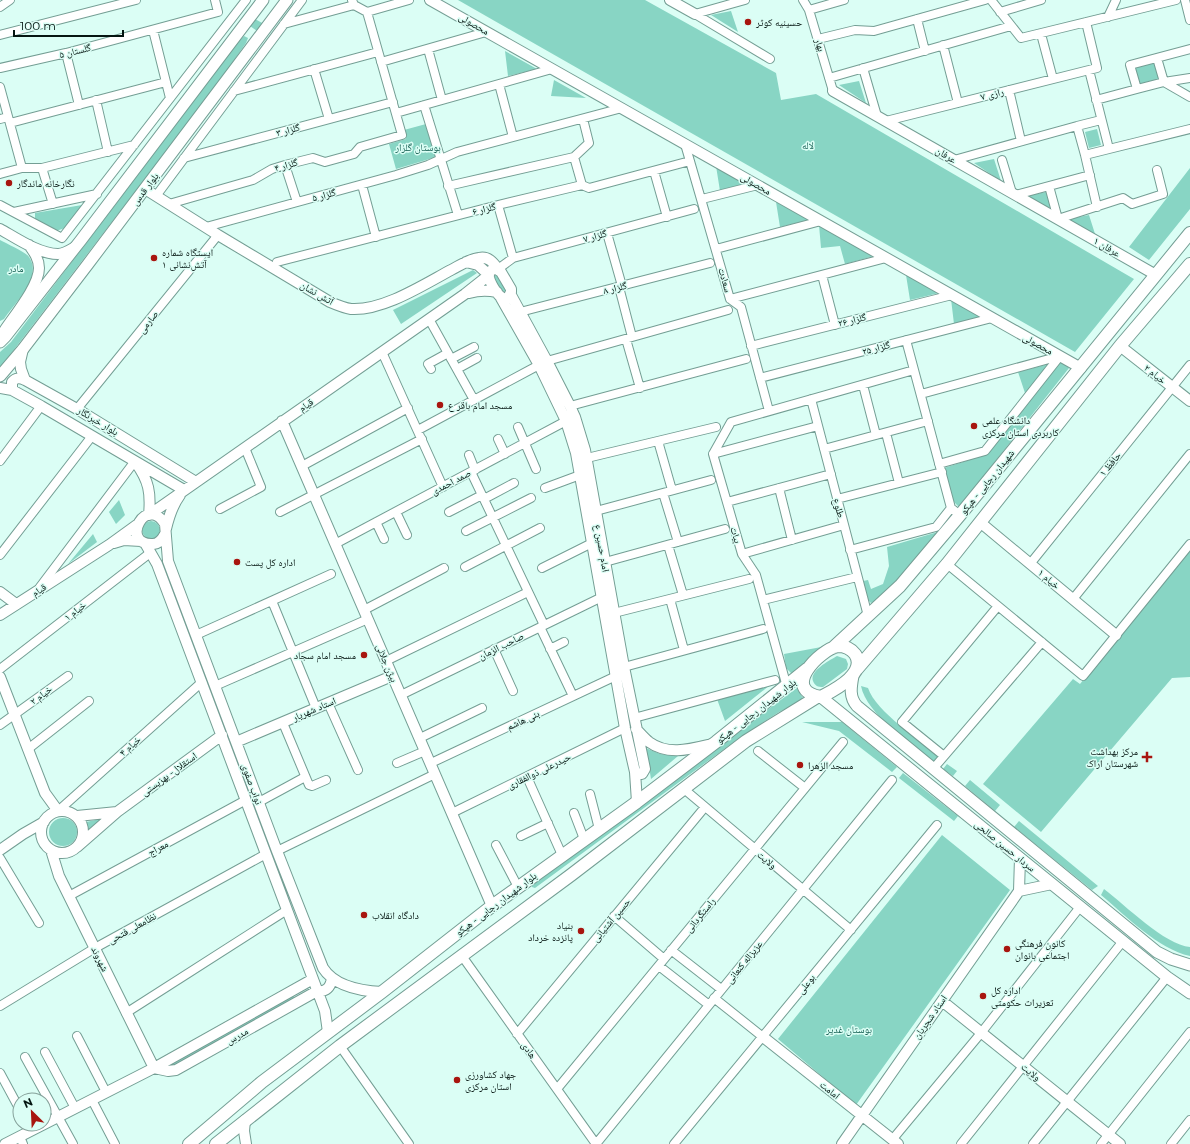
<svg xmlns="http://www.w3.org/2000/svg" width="1190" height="1144" viewBox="0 0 1190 1144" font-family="Montserrat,'Noto Naskh Arabic',sans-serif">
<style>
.green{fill:#88d5c4}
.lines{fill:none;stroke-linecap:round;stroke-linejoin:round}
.minor-casing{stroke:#749e94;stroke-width:10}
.tertiary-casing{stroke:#749e94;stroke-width:12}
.secondary-casing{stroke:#749e94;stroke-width:13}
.primary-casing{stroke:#749e94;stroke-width:14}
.minor{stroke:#fff;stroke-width:8}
.tertiary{stroke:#fff;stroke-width:10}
.secondary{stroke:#fff;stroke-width:11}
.primary{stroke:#fff;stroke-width:12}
.poi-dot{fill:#a8150f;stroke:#dbfef5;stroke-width:1.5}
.labels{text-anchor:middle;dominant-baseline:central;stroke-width:3;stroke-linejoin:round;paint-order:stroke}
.poi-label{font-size:10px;fill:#051511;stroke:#dbfef5;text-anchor:start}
.street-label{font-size:10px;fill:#051511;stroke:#dbfef5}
.park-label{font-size:10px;fill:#176054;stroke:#dbfef5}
</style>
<rect width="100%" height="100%" fill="#dbfef5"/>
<!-- green -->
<path class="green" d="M458,0H645L776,73L781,100L816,94L1134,279L1075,352Z
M731,11L738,32L711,15Z
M255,19L264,24L257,31L250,26Z
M244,36L248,38L246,43L216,86L0,368V352L11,342L239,41Z
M505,51L537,69L508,76Z
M1157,58L1164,82L1137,89L1130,65Z
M554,80L586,98L551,96Z
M859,81L866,103L839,85Z
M426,124L436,157L396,169L389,144L406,139L404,130Z
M1097,129L1101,145L1089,148L1085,132Z
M994,159L1001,181L974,163Z
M716,166L749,184L720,191Z
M1190,168V209L1149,260L1129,247Z
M1046,192L1053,212L1026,196Z
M776,202L809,220L780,227Z
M82,205L84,207L65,228L56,231L35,220V213Z
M1089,215L1096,237L1069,219Z
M819,225L874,256L845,264L840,246L821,248Z
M0,240C7,244 26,252 29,257C43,277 15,303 4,319L0,321Z
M473,270L477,273L401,324L393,310Z
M495,275L498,276L506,289L505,292L500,291L494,278Z
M906,275L939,293L910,300Z
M951,299L983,317L954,324Z
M1060,361L1069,368L959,507L953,501L944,468L988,454L1028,402L1018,372Z
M119,500L125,515L116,524L109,512Z
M142 530a9 9 0 1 1 18 0a9 9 0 1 1-18 0Z
M941,531L880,599L871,603L868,600L863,581L868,580L871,589L883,584L889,566L887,547Z
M93,534L97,542L68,564Z
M1190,549V677L1172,678L1041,832L983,784L1073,679L1080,684Z
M832,645L796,672L791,673L786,668L784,654Z
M837,656L846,659L848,664L847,669L823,687C818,687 815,686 813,681C809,671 830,660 837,656Z
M770,685L725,721L717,699Z
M861,686L868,688C876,712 920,740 940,756L935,763C913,745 866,714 861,686Z
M797,688L804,700L779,712L742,736L535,888L532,887V883Z
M802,722H842L897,767L892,772L839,731Z
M646,748L660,754L678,756L651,779Z
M947,764L957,771L953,776L943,769Z
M903,773L958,816L954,821L899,778Z
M970,780L1000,805L995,811L965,786Z
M110,817L88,832L86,822Z
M49 832a14 14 0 1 1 28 0a14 14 0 1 1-28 0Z
M1019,821L1098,886L1092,890L1014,827Z
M942,835L1010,890L856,1105L778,1039Z
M1104,889C1125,905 1165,945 1190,947V956C1158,949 1126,916 1101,895Z
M293,996L295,998L176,1067L170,1066L169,1064Z"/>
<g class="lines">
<defs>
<path id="minor" d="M803,0L809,10L833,91
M991,0L1021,38L1176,0
M1185,0L1190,20
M0,7L10,0
M809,10L844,0
M367,12L409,0
M1000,12L1041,0
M695,14L770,59
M695,14L745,0
M1108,17L1116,0
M917,19L925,51
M284,24L354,5
M153,30L170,98
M1041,34L1053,79
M0,35L136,0
M818,39L855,30L874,31L985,0
M943,45L958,103
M428,49L442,100
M66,53L79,105
M1157,58L1164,82L1137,89L1130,65L1190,49
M381,62L486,32
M0,68L66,53L218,12L215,0
M863,68L877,116
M314,69L329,119
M1089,70L1109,149L1085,155L1077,126L1101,120
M829,78L1011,26
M1164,82L1190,97
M1164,82L1190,78
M499,84L513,137
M0,87L22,168H42L53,204
M1009,90L1021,141
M234,91L378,52
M96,100L108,152
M1096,100L1137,89
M424,105L458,215
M396,113L552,69
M0,119L8,117
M886,121L1097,68L1086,22
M10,123L166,82
M685,144L730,299L741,307L769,411
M1109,149L1190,129
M1085,155L1097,207
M574,157L582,185
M184,158L393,102
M954,160L1077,126
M1002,160L1012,193
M285,165L297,202
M42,168L134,145
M654,171L667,217
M0,174L22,168
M362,185L376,237
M448,186L574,157L589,143L583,119
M1049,186L1058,219L1123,198L1132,204L1163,194L1157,170
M1016,195L1090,175
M156,196L302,0
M702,199L758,185
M169,204L253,180L272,169L285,165L313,158L325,162L354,154L360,147L402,135L367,12L354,5L352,0
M0,205L62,238L246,0
M498,205L513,258
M14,212L97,194
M206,227L396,175L428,165L457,152L622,108
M607,233L622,286
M716,249L821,221
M277,262L498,205L582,185L589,188L690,161
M498,269L513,258L694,209
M822,275L835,325
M619,287L632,337
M730,299L886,258
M520,312L710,263
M429,319L474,400
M626,339L640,388
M906,340L951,508L960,515
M751,346L952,295
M382,352L443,487
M451,359L474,347
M547,361L728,310
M431,369L428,364L448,353
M457,369L477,358
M760,378L992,318
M863,385L876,435
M921,394L1060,356
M811,399L868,616
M570,406L746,359
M77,409L218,235
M518,427L536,469
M418,430L539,365
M886,433L899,483
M498,439L505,454
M658,441L672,490
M824,449L928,421
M713,454L818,426
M469,455L475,470
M587,458L716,427
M0,461L41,406
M939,464L985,451L1060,356
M302,466L408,408
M471,472L544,625
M545,488L580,475
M779,488L792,540
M663,493L678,542
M484,499L514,483
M837,499L942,472
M727,502L831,474
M220,509L261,487L245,448
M596,511L711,480
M280,512L422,439
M396,512L407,535
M449,512L482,495
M376,522L384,539
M466,531L531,498
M335,544L566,421
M668,545L683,595
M850,550L936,527L951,508
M742,554L844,525
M0,555L92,436
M605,562L725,529
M947,564L1083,676L1190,544
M1030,564L1190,365
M465,567L540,528
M542,568L592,543
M40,587L135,461
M670,599L684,650
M1073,599L1190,454
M763,600L857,577
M272,601L316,708
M364,610L444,568
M614,613L749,579
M540,627L573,696
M196,635L331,574
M494,649L513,691
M550,649L564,642
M386,661L528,592
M624,667L763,629
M0,669L150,553
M215,686L368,619
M787,687L756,575L742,554L713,454L731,422L914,370
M401,695L602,597
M328,703L358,770
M634,718L775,680
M283,723L309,785L312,786L326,780
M0,725L68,676
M420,738L482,708
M28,749L89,701
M758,751L805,788
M944,756L902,722L998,606
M397,763L425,751
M431,763L616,676
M933,769L1042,642
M527,777L562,855
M684,789L851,930
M590,794L599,829
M259,802L305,777
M58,811L202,682
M452,813L625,728
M574,813L584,839
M521,836L548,823
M496,845L518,887
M277,851L435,774
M0,858L39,923
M69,896L246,800
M614,916L664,959
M671,950L721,989
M462,956L596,1144
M659,966L709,1005
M714,998L763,1037
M0,1006L95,948L266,854
M126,1013L287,910
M517,1034L705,807
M77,1036L106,1092
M340,1046L409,1144
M45,1052L75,1108
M25,1057L73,1144
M0,1073L20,1110
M557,1089L843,742
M92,1100L115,1144
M20,1137L23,1144
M892,1140L981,1033L1080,907
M596,1144L892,780
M674,1144L937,825
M961,1144L1123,941
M1033,1144L1167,977
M1101,1144L1190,1032
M1171,1144L1190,1120"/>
<path id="tertiary" d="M430,0L1081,368
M670,0L695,14
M833,91L1156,275
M145,189L218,235L330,302C337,305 344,308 351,309C383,311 423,285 451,270C459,266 469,259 479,258C488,256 493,262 498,269
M0,229C16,238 39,254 58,254C64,254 70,250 75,247
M495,268L501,272L511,289V292L508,298L505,299C497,297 487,279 489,272Z
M469,293C479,290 487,290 497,292
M511,295L547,361L570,406L575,417L585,450L624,667L645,769L642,774H639L635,772
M501,298L539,365L566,421L576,453L625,728L635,772L637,802
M2,334C12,318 39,287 39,268C39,259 34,252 29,245
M1120,346L1190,401
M23,349L20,362L21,369L25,380L77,409L196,482
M0,388L12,390L41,406L184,490
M12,390V382C16,377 20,378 25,380
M282,421L492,906
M136,463C149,481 151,493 149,515
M149,515L465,294L489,275L478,265L466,262
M981,523L1116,635
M166,529C169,516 172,506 180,495
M165,534C162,540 158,545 151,544C120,543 146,494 165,524L168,561L277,851L323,968C335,987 361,991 382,992
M114,543L124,540L141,541
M145,543L157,564L325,1011L328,1032
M0,592L16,604
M0,615L109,545L138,524
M0,677L45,793L58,811
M636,729C640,733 644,738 649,742C668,756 691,749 712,744
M236,742L392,676
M41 832a21 21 0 1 1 42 0a21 21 0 1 1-42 0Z
M77,816L117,812
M77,847L117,812L222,735
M0,850L23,834L44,822
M51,850L59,876L154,1068
M1019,891L1052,884
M1019,891L1020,858
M942,1001L1120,1144
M763,1037L898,1144
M154,1068L168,1071L176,1070L317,991C326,992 330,988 332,979
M245,1120L244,1131L246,1144
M5,1144L154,1068L313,979
M842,1144L1019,891"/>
<path id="secondary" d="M0,342L5,337L81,240L263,0
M0,376L23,349L88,264L287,0
M853,676C851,687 849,697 857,706L1157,952L1171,959L1190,965
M821,697L1167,977L1190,993"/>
<path id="primary" d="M838,646C845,646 851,649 855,654C868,673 834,690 821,697C780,690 819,650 838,646Z
M834,647L900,586L960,515L1190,233
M857,669L947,564L1120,346L1190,264
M189,1144L262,1082L382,992L492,906L637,802L716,742L807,669
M216,1144L340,1046L571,875L746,741L817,697"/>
</defs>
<!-- minor casing -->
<use href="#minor" class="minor-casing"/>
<!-- tertiary casing -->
<use href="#tertiary" class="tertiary-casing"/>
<!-- secondary casing -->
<use href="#secondary" class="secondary-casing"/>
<!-- primary casing -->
<use href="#primary" class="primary-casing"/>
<!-- minor -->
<use href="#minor" class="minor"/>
<!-- tertiary -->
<use href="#tertiary" class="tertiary"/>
<!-- secondary -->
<use href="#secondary" class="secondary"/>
<!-- primary -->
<use href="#primary" class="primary"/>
</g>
<!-- markers -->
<g class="poi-dot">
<circle cx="748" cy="22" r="4"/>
<circle cx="9" cy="183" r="4"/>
<circle cx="154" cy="258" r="4"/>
<circle cx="440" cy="405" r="4"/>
<circle cx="974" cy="426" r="4"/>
<circle cx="237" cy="562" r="4"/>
<circle cx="364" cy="655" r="4"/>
<path d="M1145 751h4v4h4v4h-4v4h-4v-4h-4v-4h4z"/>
<circle cx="800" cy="765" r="4"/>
<circle cx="364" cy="915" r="4"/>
<circle cx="581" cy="931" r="4"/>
<circle cx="1007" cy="949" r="4"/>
<circle cx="983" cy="996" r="4"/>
<circle cx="457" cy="1080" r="4"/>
</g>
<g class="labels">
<!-- poi labels -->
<g class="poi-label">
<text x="756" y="22">حسینیه کوثر</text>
<text x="17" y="183">نگارخانه ماندگار</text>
<text x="162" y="252">ایستگاه شماره<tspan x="162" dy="12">۱ آتش‌نشانی</tspan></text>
<text x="448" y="405">مسجد امام باقر ع</text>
<text x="982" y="420">دانشگاه علمی<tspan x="982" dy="12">کاربردی استان مرکزی</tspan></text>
<text x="245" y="562">اداره کل پست</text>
<text x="356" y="655" text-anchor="end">مسجد امام سجاد</text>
<text x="1138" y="751" text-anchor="end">مرکز بهداشت<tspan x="1138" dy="12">شهرستان اراک</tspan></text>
<text x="808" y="765">مسجد الزهرا</text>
<text x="372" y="915">دادگاه انقلاب</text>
<text x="573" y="925" text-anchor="end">بنیاد<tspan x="573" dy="12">پانزده خرداد</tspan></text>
<text x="1015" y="943">کانون فرهنگی<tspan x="1015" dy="12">اجتماعی بانوان</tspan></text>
<text x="991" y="990">اداره کل<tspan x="991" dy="12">تعزیرات حکومتی</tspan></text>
<text x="465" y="1074">جهاد کشاورزی<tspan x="465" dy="12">استان مرکزی</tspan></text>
</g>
<!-- street labels -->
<g class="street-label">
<text transform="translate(474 24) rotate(30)">محصولی</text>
<text transform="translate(820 45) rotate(73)">بهار</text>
<text transform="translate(75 51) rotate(-14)">گلستان ۵</text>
<text transform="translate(992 94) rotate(-14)">رازی ۷</text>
<text transform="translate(288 130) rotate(-15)">گلزار ۳</text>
<text transform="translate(946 155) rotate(30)">عرفان</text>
<text transform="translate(286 165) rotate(-16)">گلزار ۴</text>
<text transform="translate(756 184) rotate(30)">محصولی</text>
<text transform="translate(145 189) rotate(-53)">بلوار قدس</text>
<text transform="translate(324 195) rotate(-15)">گلزار ۵</text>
<text transform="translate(484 209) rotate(-14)">گلزار ۶</text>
<text transform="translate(595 236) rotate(-15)">گلزار ۷</text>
<text transform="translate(1107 247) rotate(30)">عرفان ۱</text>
<text transform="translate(725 280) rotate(74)">سعادت</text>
<text transform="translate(615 288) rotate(-14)">گلزار ۸</text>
<text transform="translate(317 293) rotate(30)">آتش نشان</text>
<text transform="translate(852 320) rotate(-14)">گلزار ۲۶</text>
<text transform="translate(148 322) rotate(-51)">صارمی</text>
<text transform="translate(1038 344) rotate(29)">محصولی</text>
<text transform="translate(876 348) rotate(-15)">گلزار ۲۵</text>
<text transform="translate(1155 374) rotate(38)">خیام ۲</text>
<text transform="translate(306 405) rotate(-35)">قیام</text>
<text transform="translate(98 421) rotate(31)">بلوار خبرنگار</text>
<text transform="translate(1110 464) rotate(-51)">حافظ ۱</text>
<text transform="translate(451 482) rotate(-28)">صمد احمدی</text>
<text transform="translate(987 482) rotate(-51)">شهیدان رجایی - هپکو</text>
<text transform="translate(839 508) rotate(75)">طلوع</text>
<text transform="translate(736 535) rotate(74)">بیات</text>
<text transform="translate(602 548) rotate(80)">امام حسین ع</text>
<text transform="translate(1049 579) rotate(40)">خیام ۱</text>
<text transform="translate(39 590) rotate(-33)">قیام</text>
<text transform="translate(75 611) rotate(-38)">خیام ۱</text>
<text transform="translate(501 646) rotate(-26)">صاحب الزمان</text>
<text transform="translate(387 663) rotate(67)">بیژن جلالی</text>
<text transform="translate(41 695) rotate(-37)">خیام ۲</text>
<text transform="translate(314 709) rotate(-23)">استاد شهریار</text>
<text transform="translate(756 711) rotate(-38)">بلوار شهیدان رجایی - هپکو</text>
<text transform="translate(523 720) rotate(-25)">بنی هاشم</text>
<text transform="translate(130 746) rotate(-42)">خیام ۴</text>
<text transform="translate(539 771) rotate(-26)">حیدرعلی ذوالفقاری</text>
<text transform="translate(169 774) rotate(-36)">استقلال- بهزیستی</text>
<text transform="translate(252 784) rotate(70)">نواب صفوی</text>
<text transform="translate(1005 846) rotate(39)">سردار حسین صالحی</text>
<text transform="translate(158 848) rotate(-28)">معراج</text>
<text transform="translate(767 860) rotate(40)">ولایت</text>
<text transform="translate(496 904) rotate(-37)">بلوار شهیدان رجایی - هپکو</text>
<text transform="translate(700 915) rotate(-51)">راستگردانی</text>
<text transform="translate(611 920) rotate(-50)">حسین آشتیانی</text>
<text transform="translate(132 928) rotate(-29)">نظامعلی فتحی</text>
<text transform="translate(100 959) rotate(64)">شهروند</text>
<text transform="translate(744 962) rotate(-51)">عزیزاله کنعانی</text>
<text transform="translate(806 984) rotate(-51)">بوعلی</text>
<text transform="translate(930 1017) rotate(-55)">استاد شجریان</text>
<text transform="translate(237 1036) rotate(-29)">مدرس</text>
<text transform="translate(529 1050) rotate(55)">هادی</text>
<text transform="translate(1031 1072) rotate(39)">ولایت</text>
<text transform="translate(830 1090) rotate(39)">امامت</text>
</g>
<!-- park labels -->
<g class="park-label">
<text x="808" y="145">لاله</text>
<text x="418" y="147">بوستان گلزار</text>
<text x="16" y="268">مادر</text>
<text x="849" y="1029">بوستان غدیر</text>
</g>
</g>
<!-- north arrow -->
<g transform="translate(32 1112) rotate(336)"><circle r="19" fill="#dbfef5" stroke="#85a19a"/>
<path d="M0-3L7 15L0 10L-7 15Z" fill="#a8150f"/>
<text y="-6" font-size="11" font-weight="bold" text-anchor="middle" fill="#051511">N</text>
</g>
<!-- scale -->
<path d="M14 30v6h109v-6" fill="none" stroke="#051511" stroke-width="2"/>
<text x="20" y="30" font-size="12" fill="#051511" stroke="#dbfef5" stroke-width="3" paint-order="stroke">100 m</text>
</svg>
